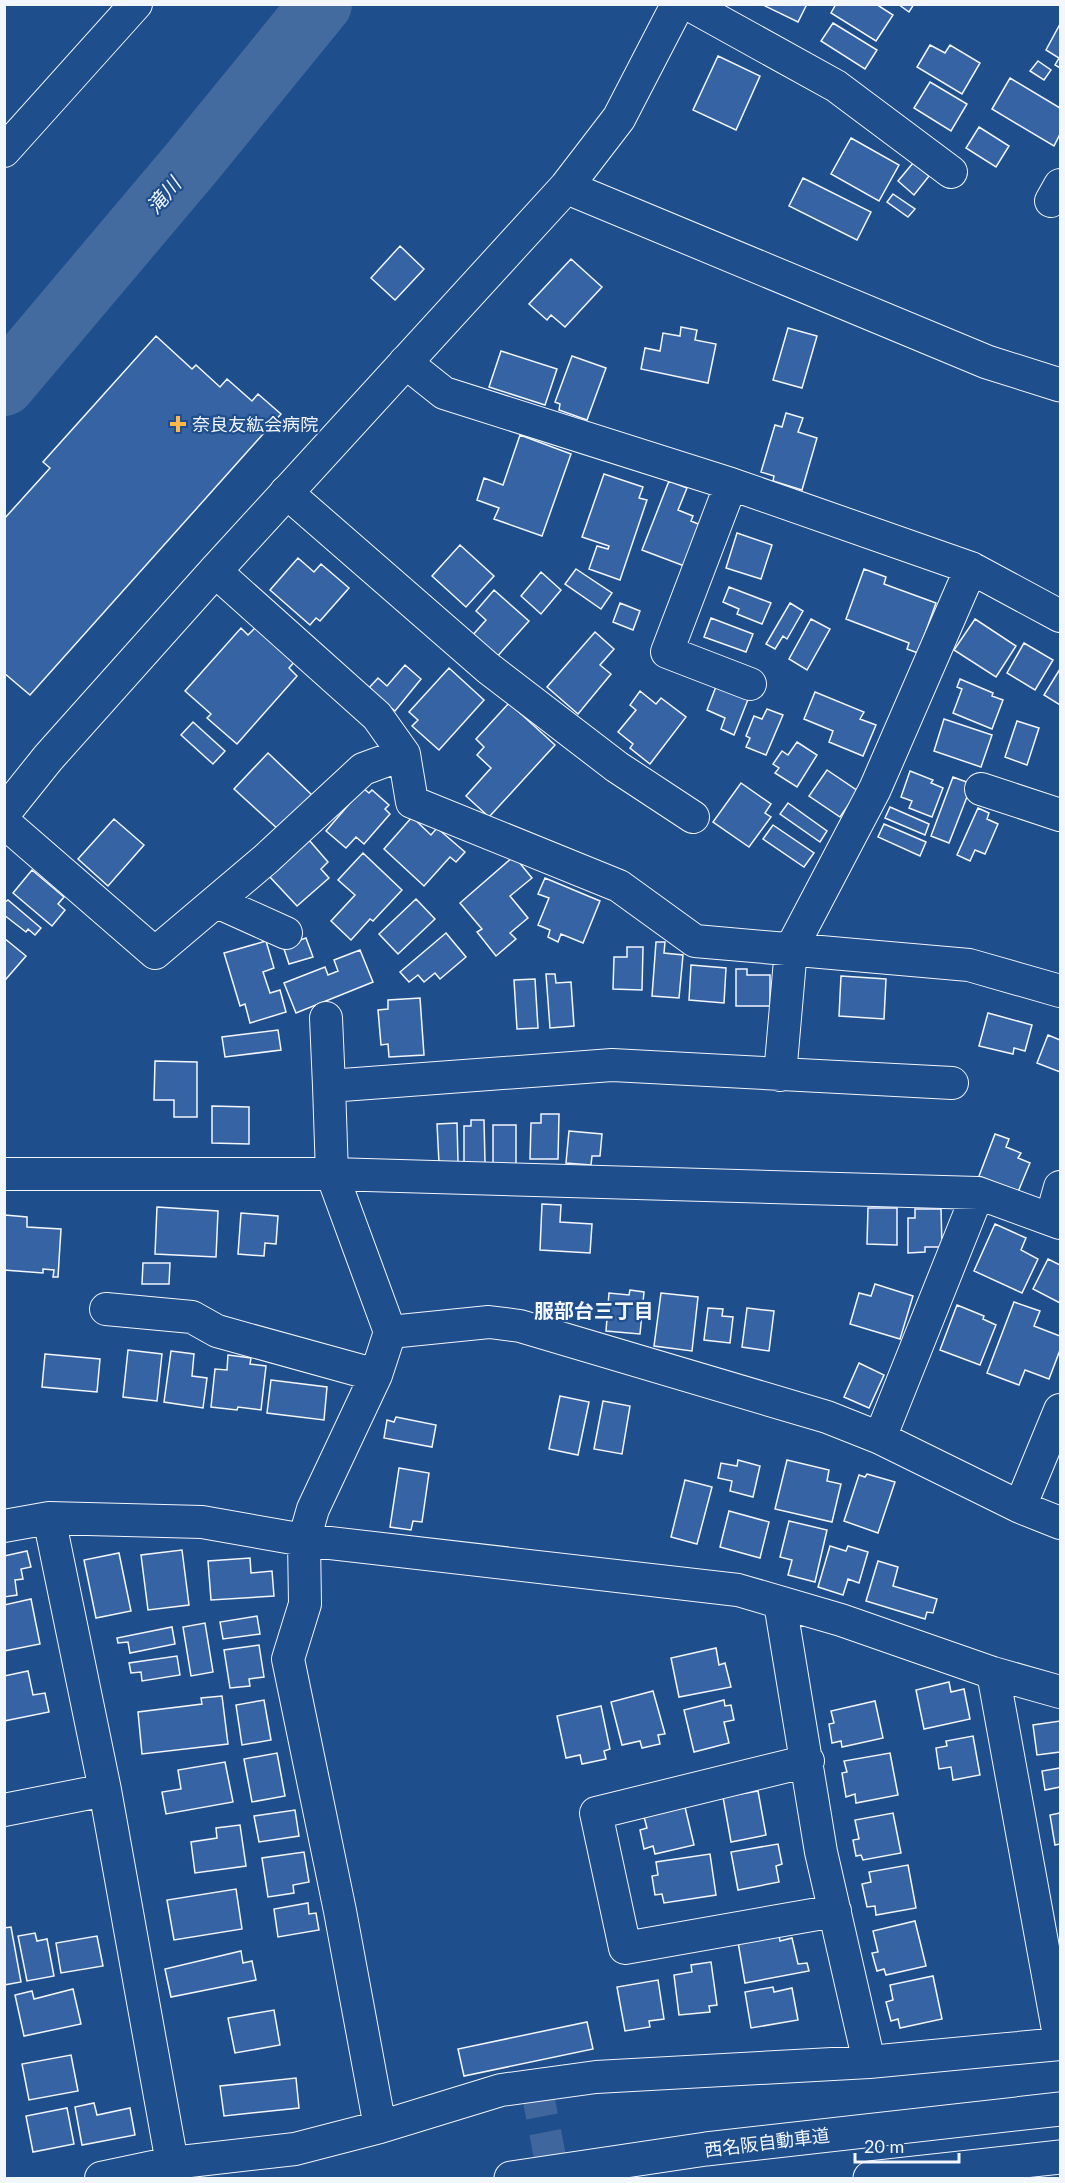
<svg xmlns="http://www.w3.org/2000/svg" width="1065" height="2183" viewBox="0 0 1065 2183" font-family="Lato,'Noto Sans JP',sans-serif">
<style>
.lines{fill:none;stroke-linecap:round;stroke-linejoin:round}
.river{stroke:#446ba0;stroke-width:62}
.building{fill:#3563a3;stroke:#f2f6ff;stroke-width:1.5}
.street-tunnel{stroke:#3f679d;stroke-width:32;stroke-dasharray:32 16;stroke-linecap:butt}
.street-casing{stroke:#f2f6ff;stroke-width:34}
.secondary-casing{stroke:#f2f6ff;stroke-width:35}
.highway-casing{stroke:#f2f6ff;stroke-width:35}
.street{stroke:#1f4e8c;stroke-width:32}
.secondary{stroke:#1f4e8c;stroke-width:33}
.highway{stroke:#1f4e8c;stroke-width:33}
.poi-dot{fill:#ffb74d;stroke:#1f4e8c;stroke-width:2}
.labels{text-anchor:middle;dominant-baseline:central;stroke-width:4.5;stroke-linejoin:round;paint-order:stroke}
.poi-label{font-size:18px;fill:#f2f6ff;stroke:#1f4e8c;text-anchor:start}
.street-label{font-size:18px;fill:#f2f6ff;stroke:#1f4e8c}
.water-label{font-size:20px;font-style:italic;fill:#f2f6ff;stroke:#1f4e8c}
.neighbourhood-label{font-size:20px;font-weight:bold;fill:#f2f6ff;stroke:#1f4e8c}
</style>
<rect width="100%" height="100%" fill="#1f4e8c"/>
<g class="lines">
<!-- river -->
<path class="river" d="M4,385L193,161L321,4"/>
</g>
<!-- building -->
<path class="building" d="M761,4H807L798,22Z
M836,4H876L893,15L876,41L831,13Z
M898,4H914L909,12Z
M833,23L877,50L865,69L821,41Z
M1060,24V68L1055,65L1059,58L1046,50Z
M930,45L945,53L950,45L980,63L962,94L917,67Z
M718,56L760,76L736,130L693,110Z
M1038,61L1051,70L1044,80L1030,71Z
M1010,78L1060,108V134L1054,146L992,109Z
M930,82L967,104L951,131L914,108Z
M979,127L1009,146L996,167L966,148Z
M851,138L899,165L879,201L831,174Z
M913,163L929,176L914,195L898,181Z
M803,178L871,212L857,240L789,206Z
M893,194L915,209L908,217L887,202Z
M400,246L424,269L395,300L371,278Z
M571,259L602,287L565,327L551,315L547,320L529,304Z
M681,327L697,330L695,340L716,344L708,383L641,369L645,348L660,351L663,333L680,336Z
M788,328L817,336L802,388L773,380Z
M156,336L192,369L196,365L220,387L227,379L252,401L258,394L281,414L30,695L4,673V519L50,468L43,462Z
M501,351L557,369L545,405L489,387Z
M572,356L606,368L587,420L559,410L560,404L555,402Z
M786,413L803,418L798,432L817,438L802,490L773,481L774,476L761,472L775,425L782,427Z
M520,435L571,454L542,536L494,519L499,508L477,500L484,478L503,485Z
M604,474L643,487L639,498L647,500L620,580L589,569L597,546L608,549L609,546L582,537Z
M669,481L687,488L678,510L693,516L691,521L703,526L687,567L642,550Z
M737,533L772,545L761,579L726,568Z
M460,545L494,576L466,607L432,576Z
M298,558L314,572L321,564L349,588L320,621L316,618L310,625L270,590Z
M576,569L612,593L601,609L565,584Z
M864,569L886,577L884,584L936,603L918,653L907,649L909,643L846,619Z
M541,572L561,590L541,614L521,596Z
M729,587L771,603L762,624L737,614L739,609L723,602Z
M494,590L529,621L495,659L471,637L486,620L476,611Z
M620,603L640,611L633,630L613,622Z
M790,603L803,611L787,639L783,636L775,649L766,644Z
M711,618L753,634L746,652L704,637Z
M811,619L830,629L807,670L789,659Z
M975,619L1016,646L996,677L954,650Z
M257,626L296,660L289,668L297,676L237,744L207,718L211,714L185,691L241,628L248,635Z
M595,632L614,649L600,665L611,674L578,714L547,687Z
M1024,643L1053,660L1035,690L1007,673Z
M405,665L421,679L395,711L368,689L378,678L387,686Z
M449,668L484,700L439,750L412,726L418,720L409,712Z
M1060,669V705L1044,695Z
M960,679L993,693L992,696L1003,700L992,729L953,713L962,689L957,687Z
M717,684L749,697L734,735L721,729L725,718L707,710Z
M640,691L656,704L661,698L686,717L650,764L630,748L633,744L618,732L636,710L630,705Z
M815,692L864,712L860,719L876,725L863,756L829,742L833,731L804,719Z
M509,703L555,745L489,817L466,796L491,768L477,755L484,747L476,739Z
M767,709L783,715L766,755L746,747L750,738L746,736L754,716L762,719Z
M944,719L992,735L981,767L934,751Z
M1017,721L1039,728L1027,765L1005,757Z
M193,722L225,751L213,764L181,735Z
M797,742L817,755L797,787L775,773L779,768L773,764L782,751L788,755Z
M268,753L312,795L279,830L234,789Z
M827,770L858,791L840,817L809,796Z
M910,771L933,780L931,783L943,788L932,817L909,808L912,801L901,797Z
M953,777L972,784L949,843L931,836Z
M741,783L771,804L765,813L771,817L749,847L713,822Z
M363,788L369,793L372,790L389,805L385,809L390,814L364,844L356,837L346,848L326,831Z
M788,803L827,831L820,842L780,814Z
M890,807L929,824L925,835L885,818Z
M978,808L989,813L987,819L998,824L985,854L975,850L970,861L957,855Z
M412,817L431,835L437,828L465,852L456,862L450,857L424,886L384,849Z
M114,819L144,845L108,886L78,859Z
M884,824L926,842L920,856L878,837Z
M773,825L814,853L804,867L763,839Z
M309,840L328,862L321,869L329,878L297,906L269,876Z
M363,853L402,890L373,921L370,919L351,940L331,921L355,895L338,880Z
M514,856L532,878L510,896L528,918L510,933L516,939L496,956L477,932L482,929L460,903Z
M32,870L64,897L58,904L65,910L52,926L13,893Z
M545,878L600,901L583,943L561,934L558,942L548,937L550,930L538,925L549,898L538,894Z
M416,899L435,919L398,954L379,934Z
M8,900L41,928L35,935L28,929L26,932L4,915V903Z
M446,933L466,957L440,979L435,973L424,982L418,975L409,982L400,972Z
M4,938L26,956L6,979L4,978Z
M306,938L313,957L289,964L283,946Z
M266,941L274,968L263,972L270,993L280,990L286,1012L250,1023L245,1004L240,1006L224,953Z
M656,942H665L664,953L683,955L679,998L652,996Z
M627,947H643L642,990L613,989L614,957H627Z
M360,950L373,982L296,1013L284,983L325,967L328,975L338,971L334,960Z
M691,965L726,968L724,1003L689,1000Z
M736,969H747V975H770V1006H736Z
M546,974H555L556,983L571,982L574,1026L550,1028Z
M841,976L886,979L884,1019L839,1016Z
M535,979L538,1028L517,1029L514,980Z
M420,998L424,1055L389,1057L388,1044L381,1045L378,1010L388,1009V1000Z
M988,1013L1032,1025L1025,1051L1014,1048L1013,1054L979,1046Z
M278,1030L281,1050L225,1057L222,1037Z
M1048,1035L1060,1040V1072L1037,1063Z
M155,1061L197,1062V1117H174V1100H154Z
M212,1106L249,1107V1144L212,1143Z
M541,1114H559L558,1159H530L531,1123H541Z
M471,1120H484L485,1163H464V1126H471Z
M457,1123L458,1162L439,1163L437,1124Z
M493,1125H516V1164H493Z
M569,1131L602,1134L600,1156H592L591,1165L566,1163Z
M995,1134L1009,1139L1006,1147L1021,1153L1018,1158L1030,1163L1018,1192L979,1176Z
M542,1204L561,1205L560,1222L592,1224L590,1253L540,1250Z
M157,1207L218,1211L216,1257L155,1254Z
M868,1208H897V1245L867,1244Z
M915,1209H941L942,1247H925V1252L908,1253V1218H915Z
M241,1213L278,1216L276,1244L265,1243L264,1256L238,1254Z
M5,1215L27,1217V1227L61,1229L58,1277H53L54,1270L43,1269V1273L4,1270Z
M995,1224L1026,1238L1021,1250L1038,1259L1022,1293L974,1271Z
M1048,1259L1060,1265V1303L1033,1289Z
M143,1263H170L169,1284H142Z
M875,1284L913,1296L900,1339L850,1324L859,1293L871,1296Z
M630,1290L644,1292L640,1334L606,1331L609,1293L629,1295Z
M661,1293L698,1297L692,1351L654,1346Z
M1014,1302L1040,1311L1034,1326L1060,1336V1350L1049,1379L1025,1370L1019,1385L987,1373Z
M957,1305L984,1316L983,1319L996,1325L980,1365L940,1350Z
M708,1308L723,1309L722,1316L733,1317L730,1343L704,1340Z
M747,1308L774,1311L769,1351L742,1347Z
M128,1350L162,1354L157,1401L123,1397Z
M171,1351L194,1354L192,1376L207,1378L203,1408L164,1402Z
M45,1354L100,1359L97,1392L42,1387Z
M228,1355L251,1358L250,1364L266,1366L261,1410L238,1407L237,1410L211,1407L215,1369L227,1370Z
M859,1363L884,1375L869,1408L844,1397Z
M271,1380L327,1387L324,1420L267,1413Z
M560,1396L589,1402L578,1455L549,1449Z
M603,1401L630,1406L622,1454L594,1449Z
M396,1417L436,1425L432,1447L384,1438L387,1420L394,1422Z
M738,1460L760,1466L753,1497L730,1491L732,1481L718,1478L721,1463L737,1466Z
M787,1460L829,1470L827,1481L841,1484L832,1522L775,1509Z
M399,1468L429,1473L422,1522L413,1521L411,1530L390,1527Z
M867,1474L895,1482L878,1533L844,1521L859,1475L865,1477Z
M685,1480L712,1487L697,1544L671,1537Z
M729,1511L769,1522L760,1558L720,1547Z
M789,1521L827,1530L815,1582L788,1575L792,1560L780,1557Z
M830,1546L846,1551L848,1546L868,1552L859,1583L848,1579L843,1595L818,1587Z
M182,1550L189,1605L148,1610L141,1555Z
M27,1551L31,1567L21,1569L23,1579L15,1580L17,1595L4,1597V1556Z
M119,1553L131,1611L96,1618L84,1560Z
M250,1558L251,1573L272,1571L274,1596L211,1600L208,1561Z
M878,1561L898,1567L893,1586L937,1599L933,1613L927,1612L925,1619L866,1601Z
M31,1599L40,1644L4,1651V1605Z
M257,1616L260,1634L223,1639L220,1622Z
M205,1623L213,1672L191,1676L183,1627Z
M172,1627L175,1644L130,1653L128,1642L118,1643L117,1638Z
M259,1645L264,1677L249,1679L250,1686L230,1688L224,1650Z
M716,1648L719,1665L725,1663L731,1687L679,1697L671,1658Z
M177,1656L180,1675L142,1681L141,1672L131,1673L129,1663Z
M28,1671L33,1695L45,1693L49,1712L4,1721V1676Z
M949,1682L951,1692L964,1689L970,1719L924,1729L916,1690Z
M653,1691L665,1734L658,1735L660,1744L642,1748L640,1741L622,1745L611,1702Z
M222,1696L228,1744L142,1754L138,1712L202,1704L201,1698Z
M264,1700L271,1740L242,1745L236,1705Z
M724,1700L725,1706L731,1705L734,1720L724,1722L729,1743L694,1752L684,1710Z
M875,1701L883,1738L842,1747L841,1741L832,1743L829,1724L834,1723L831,1711Z
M601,1706L610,1749L604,1751L606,1759L582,1764L580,1755L566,1758L557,1716Z
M1060,1721V1752L1037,1755L1033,1725Z
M973,1736L980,1775L953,1780L951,1767L939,1769L936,1748L947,1746L946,1741Z
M277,1753L285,1796L252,1802L244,1759Z
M890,1753L898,1795L856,1803L855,1794L846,1797L842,1773L847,1772L844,1761Z
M225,1762L233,1802L166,1814L162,1792L181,1789L178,1770Z
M1060,1768V1793V1787L1045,1790L1042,1771Z
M758,1791L766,1835L731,1842L723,1797Z
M684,1803L694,1845L655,1854L653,1846L644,1849L640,1830L647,1828L643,1813Z
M295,1810L299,1836L259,1842L254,1816Z
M893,1813L901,1853L863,1860L861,1855L856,1856L853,1840L859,1839L855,1820Z
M1060,1813V1844L1055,1845L1050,1815Z
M240,1825L246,1866L195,1873L191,1842L217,1838L216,1828Z
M778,1844L782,1864L776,1866L779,1882L738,1890L731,1852Z
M304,1852L309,1882L293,1885L294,1893L268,1897L262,1858Z
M710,1854L716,1895L664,1903L662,1894L655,1895L652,1876L658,1875L656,1862Z
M908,1865L916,1908L876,1915L875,1906L867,1907L862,1884L871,1882L869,1872Z
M236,1889L242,1929L174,1940L167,1900Z
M308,1903L309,1914L316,1913L319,1930L278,1937L274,1909Z
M915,1921L926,1966L886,1975L884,1969L877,1971L872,1953L878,1952L873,1931Z
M11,1927L21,1982L4,1985V1928Z
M35,1933L37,1941L47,1939L54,1976L27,1981L18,1936Z
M779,1935L780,1941L792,1938L798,1964L807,1963L809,1971L745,1983L738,1942Z
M97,1936L103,1966L61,1973L56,1943Z
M241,1951L243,1963L252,1961L256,1980L171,1997L165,1969Z
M711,1962L717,2005L709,2006L710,2012L679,2015L674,1975L692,1972L691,1965Z
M933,1976L942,2019L900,2028L898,2019L891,2021L886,2002L893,2000L890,1985Z
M658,1980L664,2019L649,2021L650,2027L625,2031L617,1987Z
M773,1987L774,1992L792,1988L798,2020L751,2028L745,1992Z
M73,1989L81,2024L24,2036L15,1995L32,1991L34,1999Z
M274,2010L280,2045L235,2053L228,2018Z
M587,2022L593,2049L464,2076L458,2049Z
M71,2055L78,2091L29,2100L22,2064Z
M296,2078L299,2108L224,2116L220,2086Z
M94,2103L97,2115L130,2108L135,2135L82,2145L75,2107Z
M67,2108L74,2144L33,2152L26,2116Z"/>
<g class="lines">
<!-- street-tunnel -->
<path class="street-tunnel" d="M536,2085L554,2178"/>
<defs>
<path id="street" d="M688,4L836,86L951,172
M4,151L136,4
M1051,201L1060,185
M405,362L444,393L731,484L971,568L1060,616
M731,484L667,652L750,684
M286,492L488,668L617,767L693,817
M215,571L377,716L404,754L412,802L619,886L695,941L969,965L1060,991
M981,789L1060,815
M4,822L155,953L266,859L363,769L404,754
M217,902L286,933
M326,1018L329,1086
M780,1075L791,949L875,789L971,568
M4,1174H332L978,1193L1060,1223
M1051,1219L1060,1187
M106,1309L192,1317L217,1331L376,1375
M390,1332L489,1322L520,1326L827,1417L880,1438L1020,1507L1060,1523
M880,1438L978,1193
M1020,1507L1060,1410
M49,1518L105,1790L172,2163
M4,1526L49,1518L202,1522L304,1540L738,1590L841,1620L993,1673L1060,1692
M780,1603L821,1852L869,2062
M993,1673L1060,2041
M808,1761L596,1813L625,1948L835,1911
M4,1810L105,1790
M380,2127L340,1911L288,1659L305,1604L304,1540L313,1509L376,1375L390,1332L332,1174L329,1086L612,1065L952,1083
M101,2178L172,2163L295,2149L380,2127L501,2090L596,2077L869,2062L1060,2044"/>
<path id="secondary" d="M566,187L987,362L1060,385
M4,813L48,758L215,571L566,187L619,118L678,4"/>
<path id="highway" d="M511,2178L706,2149L1060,2109
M870,2178L1060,2157"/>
</defs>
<!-- street casing -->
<use href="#street" class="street-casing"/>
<!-- secondary casing -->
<use href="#secondary" class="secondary-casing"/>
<!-- highway casing -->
<use href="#highway" class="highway-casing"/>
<!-- street -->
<use href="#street" class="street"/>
<!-- secondary -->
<use href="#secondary" class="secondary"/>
<!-- highway -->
<use href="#highway" class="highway"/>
</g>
<!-- markers -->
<path class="poi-dot" d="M175 415h6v6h6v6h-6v6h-6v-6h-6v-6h6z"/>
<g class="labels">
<!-- poi labels -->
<g class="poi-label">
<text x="192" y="424">奈良友紘会病院</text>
</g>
<!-- street labels -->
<g class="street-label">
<text transform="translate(767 2142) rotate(-7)">西名阪自動車道</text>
</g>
<!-- water labels -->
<g class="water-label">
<text transform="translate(163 195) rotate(-50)">滝川</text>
</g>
<!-- neighbourhood labels -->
<g class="neighbourhood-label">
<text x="594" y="1310">服部台三丁目</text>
</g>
</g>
<!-- border -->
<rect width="1065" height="2183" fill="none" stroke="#f2f6ff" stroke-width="12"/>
<!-- scale -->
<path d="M855 2153v9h104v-9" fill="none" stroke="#f2f6ff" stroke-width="3"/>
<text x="864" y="2153" font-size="18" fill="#f2f6ff" stroke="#1f4e8c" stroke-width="4.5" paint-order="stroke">20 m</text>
</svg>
